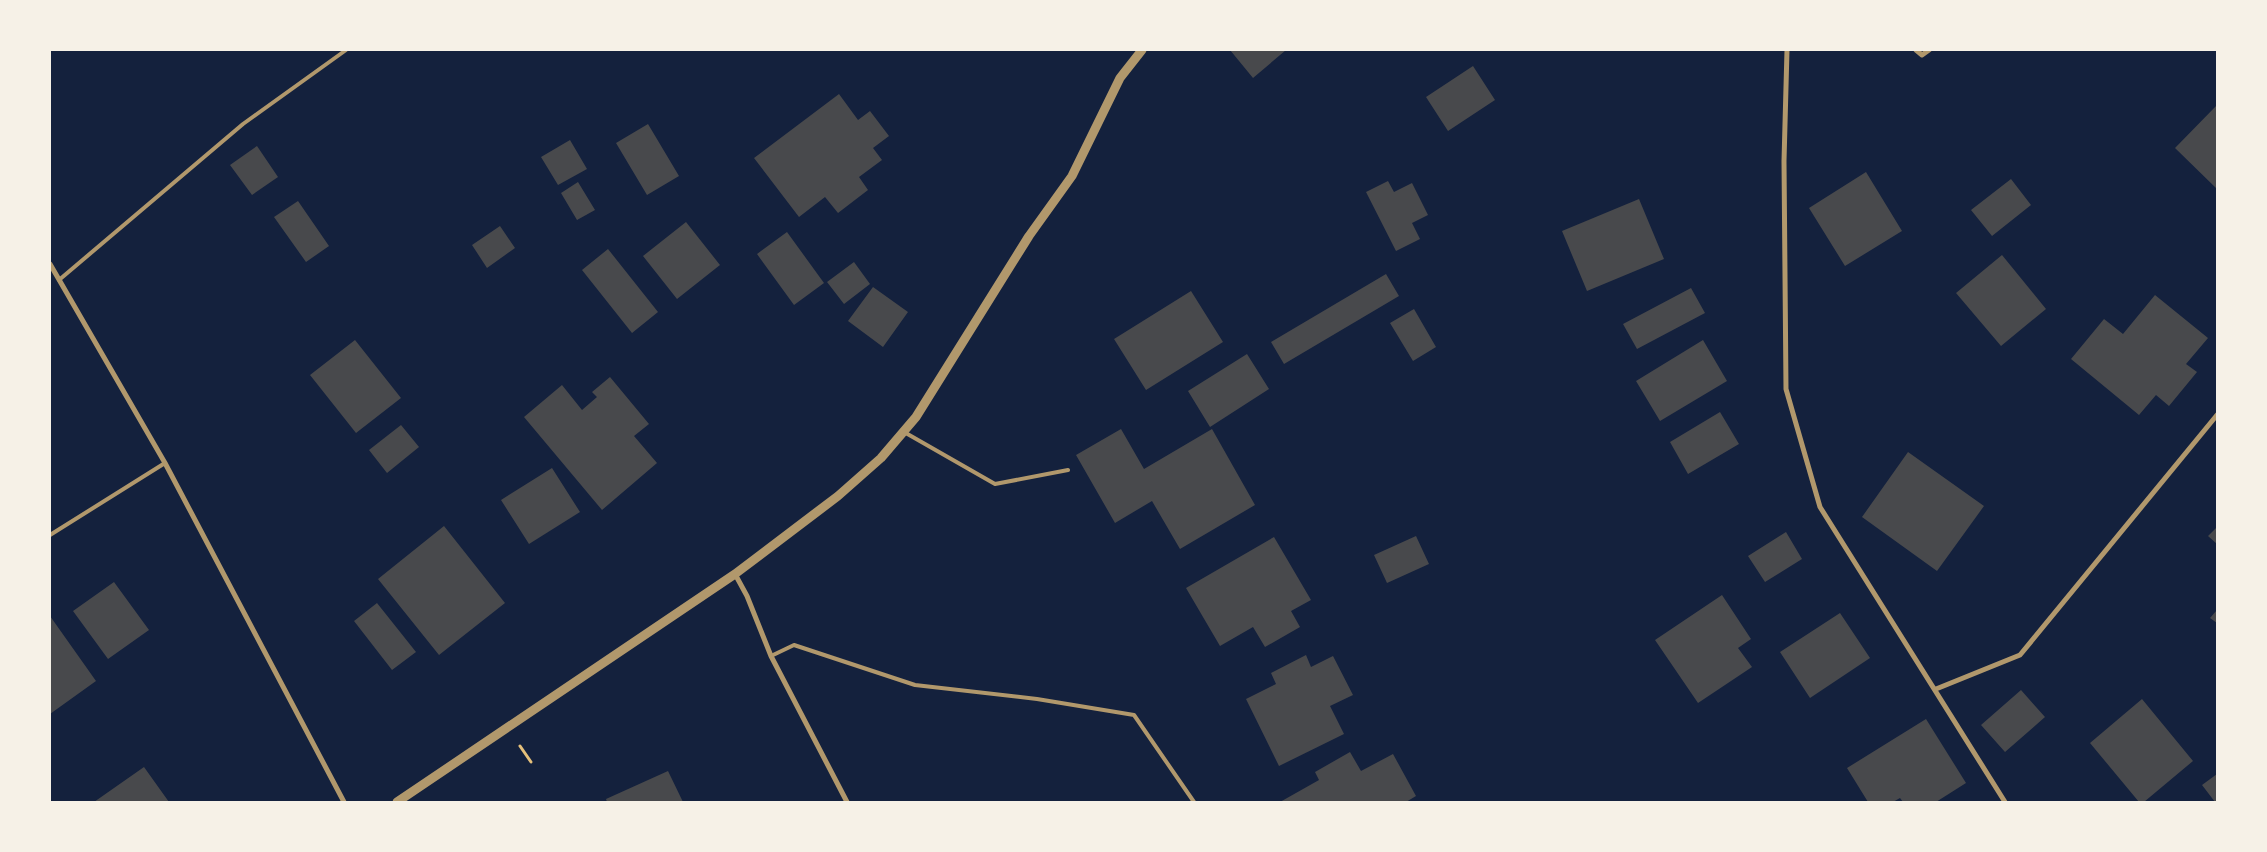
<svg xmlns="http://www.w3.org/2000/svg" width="2267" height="852" viewBox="0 0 2267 852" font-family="'Nunito Sans',sans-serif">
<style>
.building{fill:#48494c}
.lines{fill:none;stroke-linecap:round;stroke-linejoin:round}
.path{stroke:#e5c07b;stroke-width:3}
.service{stroke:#b1986c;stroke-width:4}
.minor{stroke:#b1986c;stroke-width:5}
.tertiary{stroke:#b1986c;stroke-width:9}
</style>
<rect width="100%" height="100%" fill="#14213d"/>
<!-- building -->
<path class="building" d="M1230,50H1286L1253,78Z
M1473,66L1495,100L1448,131L1426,97Z
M839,94L858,120L870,111L889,136L873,148L882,160L859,177L868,190L838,213L825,197L799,217L754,158Z
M2217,105V189L2175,148Z
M648,124L679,176L647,195L616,143Z
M570,140L587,169L558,185L541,157Z
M257,146L278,177L252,195L230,165Z
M1866,172L1902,231L1845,266L1809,208Z
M2011,179L2031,205L1992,236L1971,210Z
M1388,181L1394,192L1412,183L1428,215L1412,223L1420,239L1396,251L1366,192Z
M578,182L595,210L577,220L561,193Z
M1639,199L1664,259L1587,291L1562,231Z
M298,201L329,246L306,262L274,217Z
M686,222L720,265L677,299L643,256Z
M500,226L515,248L487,268L472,245Z
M787,232L824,283L794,305L757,254Z
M608,249L658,312L632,333L582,270Z
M2002,255L2046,309L2001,346L1956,293Z
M854,262L870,284L844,304L827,282Z
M1386,274L1399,296L1284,364L1271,342Z
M873,287L908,312L883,347L848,321Z
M1691,288L1705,313L1637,349L1623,324Z
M1191,291L1223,342L1146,390L1114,339Z
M2155,295L2208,338L2186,364L2197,372L2169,406L2156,395L2139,415L2071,359L2104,319L2123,334Z
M1414,309L1436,347L1413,361L1390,323Z
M355,340L401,398L356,433L310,375Z
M1703,340L1727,381L1660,421L1636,381Z
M1247,354L1269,389L1210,427L1188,391Z
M610,377L649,424L634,436L657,463L602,510L524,417L562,385L582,410L597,397L592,392Z
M1720,412L1739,444L1688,474L1670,442Z
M401,425L419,447L387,473L369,450Z
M1121,429L1144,469L1212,429L1255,505L1180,549L1152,501L1115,523L1076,455Z
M1908,452L1984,506L1937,571L1862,517Z
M552,468L580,512L529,544L501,500Z
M444,526L505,603L439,655L378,579Z
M2217,527V544L2208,536Z
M1786,532L1802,559L1765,582L1748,556Z
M1416,536L1429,564L1387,583L1374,555Z
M1274,537L1311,600L1291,611L1300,627L1265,647L1253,627L1220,646L1186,588Z
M114,582L149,630L108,659L73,611Z
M1722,595L1751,639L1738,648L1752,667L1698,703L1655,640Z
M377,603L416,652L392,670L354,621Z
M2217,610V623L2210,618Z
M1840,613L1870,658L1810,698L1780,652Z
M50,616L96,681L50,714Z
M1306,655L1311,667L1333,656L1353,695L1330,706L1344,734L1279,766L1246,699L1276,684L1271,673Z
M2021,690L2045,717L2005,752L1981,725Z
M2142,699L2193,761L2144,802H2139L2090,743Z
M1926,719L1966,783L1936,802H1903L1900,798L1893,802H1868L1847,768Z
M1350,752L1361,771L1393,754L1416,796L1406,802H1280L1319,780L1315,772Z
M144,767L169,802H94Z
M668,771L683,802H607L606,799Z
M2217,774V802H2215L2202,785Z"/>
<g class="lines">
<!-- path -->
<path class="path" d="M520,746L531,762"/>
<!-- service -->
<path class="service" d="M59,280L243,124L346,50
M904,432L995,484L1068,470
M50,535L165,463
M771,656L794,645L915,685L1037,699L1134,715L1194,802"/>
<!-- minor -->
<path class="minor" d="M1787,50L1784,161L1786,389L1820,507L2005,802
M1916,50L1922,55L1929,50
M50,264L165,463L344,802
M735,574L747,596L771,656L847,802
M1936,689L2020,655L2217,415"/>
<!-- tertiary -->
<path class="tertiary" d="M397,802L735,574L838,496L881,458L916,417L1029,236L1072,176L1120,78L1142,50"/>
</g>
<!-- border -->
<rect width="2267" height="852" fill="none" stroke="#f6f1e7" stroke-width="102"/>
</svg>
